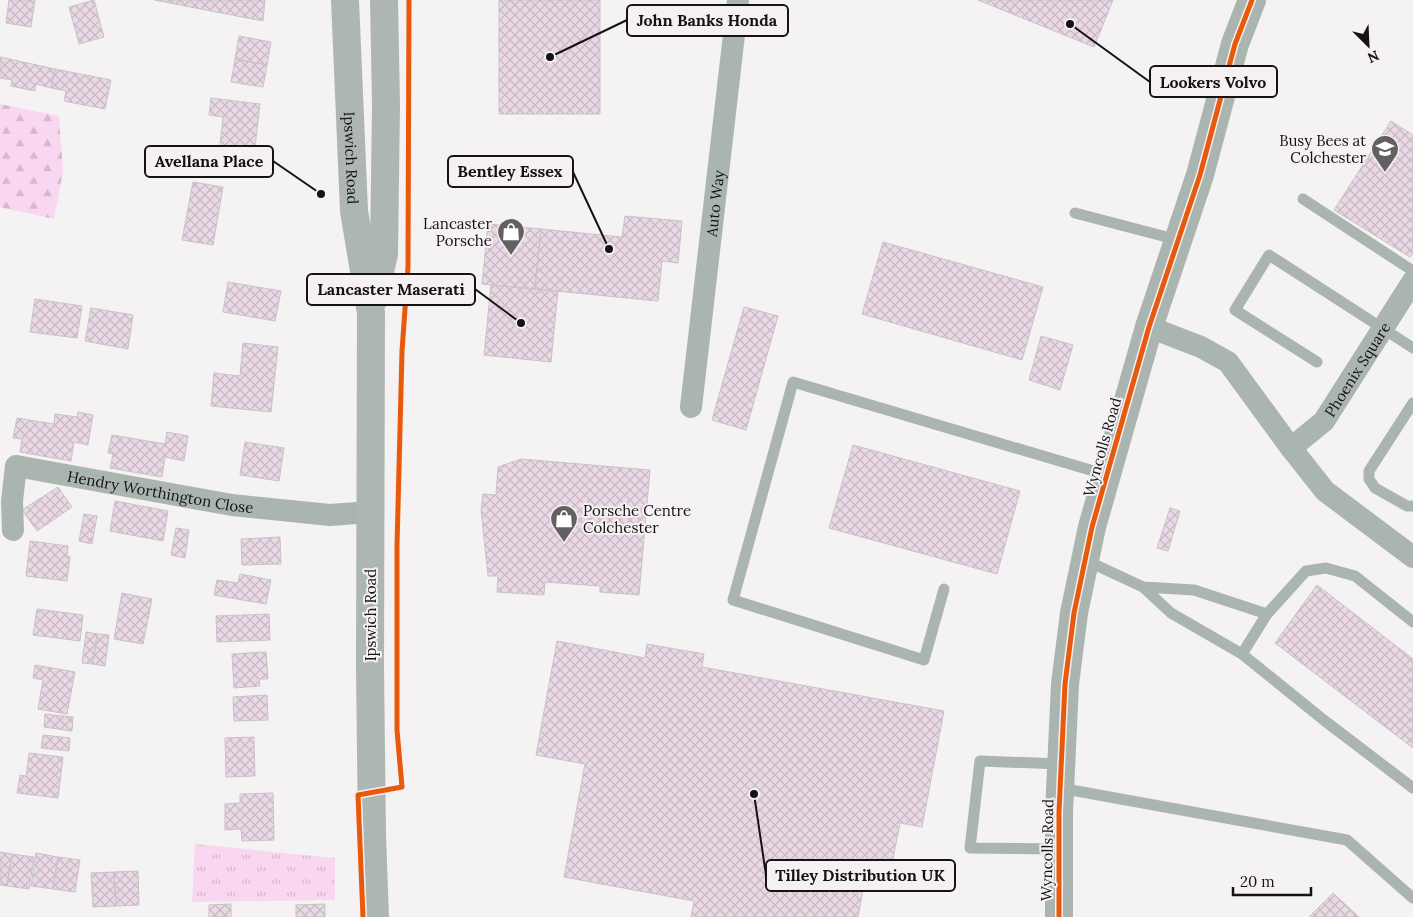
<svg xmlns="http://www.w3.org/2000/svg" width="1413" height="917" viewBox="0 0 1413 917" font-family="Lora,serif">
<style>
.grass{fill:url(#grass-tufts)}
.forest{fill:url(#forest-firs)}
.building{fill:url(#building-cross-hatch);stroke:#c6c4c5}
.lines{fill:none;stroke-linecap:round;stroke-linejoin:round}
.service{stroke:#aab5b0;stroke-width:11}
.minor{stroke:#aab5b0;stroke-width:22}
.tertiary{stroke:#aab5b0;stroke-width:28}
.primary{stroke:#adb6b2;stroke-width:28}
.cycleway-casing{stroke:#f5f1f3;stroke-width:8}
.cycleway{stroke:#e8590c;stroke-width:5}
.labels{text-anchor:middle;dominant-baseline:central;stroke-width:4;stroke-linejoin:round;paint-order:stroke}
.poi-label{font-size:15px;fill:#141213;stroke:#f5f1f3;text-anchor:end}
.street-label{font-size:15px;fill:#141213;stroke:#f5f1f3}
.leader{fill:none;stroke:#141213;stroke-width:2}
.callout-dot{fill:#141213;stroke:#f5f1f3;stroke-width:2}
.callout{fill:#f5f1f3;stroke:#141213;stroke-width:2}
.callout-label{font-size:16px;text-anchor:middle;font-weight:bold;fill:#141213}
</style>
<defs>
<pattern id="grass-tufts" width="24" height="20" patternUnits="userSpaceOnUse" patternTransform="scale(1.25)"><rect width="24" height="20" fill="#fad7f0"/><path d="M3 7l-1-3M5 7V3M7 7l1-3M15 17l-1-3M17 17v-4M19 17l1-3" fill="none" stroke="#d5b8cd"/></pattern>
<pattern id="forest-firs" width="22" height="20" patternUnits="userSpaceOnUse" patternTransform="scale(1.25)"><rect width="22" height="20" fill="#fad7f0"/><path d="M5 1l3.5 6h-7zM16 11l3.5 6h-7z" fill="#d5b8cd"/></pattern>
<pattern id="building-cross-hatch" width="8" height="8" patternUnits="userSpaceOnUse" patternTransform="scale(1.25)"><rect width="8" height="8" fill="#ead8e5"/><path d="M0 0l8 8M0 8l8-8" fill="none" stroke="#c8b8c4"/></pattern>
</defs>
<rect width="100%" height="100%" fill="#f4f2f3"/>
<!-- grass -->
<path class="grass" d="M195,844L335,858V900L192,902Z"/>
<!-- forest -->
<path class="forest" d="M0,104L59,116L63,171L54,219L0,207Z"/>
<!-- building -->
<path class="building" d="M9,0H35L31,27L6,23Z
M94,0L104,37L79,44L69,7Z
M154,0H265L263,21Z
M499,0H600V114H499Z
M978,0H1113L1094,47Z
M239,36L271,42L267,65L235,59Z
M0,57L55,69L51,88L36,84L35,91L11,86L12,80L0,78Z
M235,59L267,65L263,87L231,82Z
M55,69L111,80L105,109L64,101L66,91L51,88Z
M211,98L260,104L254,156L219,152L223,117L209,115Z
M1391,121L1413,135V253L1410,257L1334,210Z
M193,182L223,187L213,245L182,240Z
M625,216L682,221L678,263L662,261L658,301L535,289L541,229L622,237Z
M488,224L541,229L535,289L482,284Z
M883,242L1043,287L1022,360L862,314Z
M228,282L281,291L275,321L223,312Z
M491,285L558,291L551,362L484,355Z
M35,299L82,306L77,338L30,332Z
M744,307L778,316L746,430L712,420Z
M91,308L133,315L128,349L85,341Z
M1041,336L1073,345L1060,390L1029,380Z
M243,343L278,347L271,412L211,406L214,373L240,376Z
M78,412L93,415L88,445L74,442L71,461L20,452L22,439L13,438L17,418L54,424L55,414L77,417Z
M167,432L188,436L184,461L165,457L162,477L110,468L113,454L108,453L112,435L165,444Z
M245,442L284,448L279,481L240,475Z
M853,445L1020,491L997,574L829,528Z
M521,459L650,470L639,595L600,592V586L545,582L544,595L497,592L498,576H488L481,510L483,494L496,495L498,467Z
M58,487L72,507L37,531L22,510Z
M115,501L168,511L163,541L110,531Z
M1170,508L1180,511L1168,551L1157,548Z
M84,514L97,516L92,544L79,541Z
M176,528L189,530L185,558L171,555Z
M280,537L281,564L242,565L241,539Z
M30,541L68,546L67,556L70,557L67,581L26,576Z
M240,574L271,580L266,604L214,595L217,580L238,583Z
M1317,585L1413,659V748L1275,643Z
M122,593L152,599L143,644L114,639Z
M37,609L83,615L80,641L33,635Z
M269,614L270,640L217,642L216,616Z
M86,632L97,634L93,664L82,663Z
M97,634L109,635L105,666L93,664Z
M557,641L645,658L647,644L704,654L702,667L944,711L922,827L900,823L891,869L868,864L858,917H691L694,901L564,877L585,764L536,755Z
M266,652L268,679H259L260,686L234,688L232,654Z
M35,665L75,672L67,714L38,709L43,680L33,678Z
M267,695L268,720L234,721L233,697Z
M45,714L73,717L72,731L44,727Z
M43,735L70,738L69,751L41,748Z
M254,737L255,776L226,777L225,738Z
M29,753L63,757L58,798L17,793L20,775L26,776Z
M273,793L274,840L242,841L241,829L225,830V804L240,803V794Z
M0,852L12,854L7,886L0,885Z
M36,853L58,857L53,889L31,886Z
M12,854L34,857L29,889L7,886Z
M58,857L80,860L75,892L53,889Z
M138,871L139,905L116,906L114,872Z
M114,872L116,906L93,907L91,873Z
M1333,893L1359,917H1309Z
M231,904V917H209V905Z
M325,904V917H296V905Z"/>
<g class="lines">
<!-- service -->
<path class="service" d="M1303,199L1413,271
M1075,213L1178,240
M1317,362L1235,310L1269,255L1413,348
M1413,403L1369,471V479L1375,488L1407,506H1413
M1085,560L1143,587L1171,613L1242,654L1325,721L1413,788
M1143,587L1194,590L1267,614L1306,571L1326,568L1355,576L1413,622
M944,589L924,660L733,600L793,382L1107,475
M1242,654L1267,614
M1060,788L1347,840L1413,898
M1059,849L970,848L980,761L1061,764"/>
<!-- minor -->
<g class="minor">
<path d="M1149,327L1201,347L1228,362L1291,448L1325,491L1413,557"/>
<path id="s1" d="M691,407L738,0"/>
<path id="s2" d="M1291,448L1324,421L1413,281"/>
<path id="s3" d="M13,530L12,501L16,466L232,505L330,515L370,512"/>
</g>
<!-- tertiary -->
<path class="tertiary" d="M1059,917V812L1065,684L1074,613L1092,527L1149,327L1200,175L1235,44L1252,0"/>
<!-- primary -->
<g class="primary">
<path id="s4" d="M345,0L354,211L371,313L370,667L372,835L375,917"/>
<path d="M374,299L384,254L386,105L384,0"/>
</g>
<defs>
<path id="cycleway" d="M363,917L358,795L402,787L397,730V546L402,351L408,267L409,0
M1059,917V812L1065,684L1074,613L1092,527L1149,327L1200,175L1235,44L1252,0"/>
</defs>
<!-- cycleway casing -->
<use href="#cycleway" class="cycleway-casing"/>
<!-- cycleway -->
<use href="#cycleway" class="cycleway"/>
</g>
<!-- icons -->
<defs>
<symbol id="school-pin" viewBox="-11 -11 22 30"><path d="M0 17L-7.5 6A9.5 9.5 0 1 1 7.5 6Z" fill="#626061" stroke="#f5f1f3"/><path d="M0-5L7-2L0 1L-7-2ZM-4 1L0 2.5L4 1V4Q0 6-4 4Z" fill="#fff"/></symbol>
<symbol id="shop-pin" viewBox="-11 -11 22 30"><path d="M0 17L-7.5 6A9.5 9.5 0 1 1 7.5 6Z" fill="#626061" stroke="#f5f1f3"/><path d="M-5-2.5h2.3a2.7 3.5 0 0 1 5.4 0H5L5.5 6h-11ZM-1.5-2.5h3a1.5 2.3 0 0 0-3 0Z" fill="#fff"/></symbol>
</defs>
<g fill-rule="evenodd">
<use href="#school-pin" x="1369" y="133" width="32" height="43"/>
<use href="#shop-pin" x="495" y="216" width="32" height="43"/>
<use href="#shop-pin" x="548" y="503" width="32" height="43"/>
</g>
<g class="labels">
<!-- poi labels -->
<g class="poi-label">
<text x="1366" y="140">Busy Bees at<tspan x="1366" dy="17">Colchester</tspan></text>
<text x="492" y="223">Lancaster<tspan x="492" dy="17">Porsche</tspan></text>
<text x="583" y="510" text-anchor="start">Porsche Centre<tspan x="583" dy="17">Colchester</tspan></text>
</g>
<!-- street labels -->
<g class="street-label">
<text stroke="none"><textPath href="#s4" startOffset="158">Ipswich Road</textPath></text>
<text stroke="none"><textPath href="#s1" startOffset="205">Auto Way</textPath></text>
<text stroke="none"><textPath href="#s2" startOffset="104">Phoenix Square</textPath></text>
<text transform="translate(1102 447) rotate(-74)">Wyncolls Road</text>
<text stroke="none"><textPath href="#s3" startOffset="211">Hendry Worthington Close</textPath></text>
<text transform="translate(370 615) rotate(-90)">Ipswich Road</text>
<text transform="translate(1047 850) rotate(-89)">Wyncolls Road</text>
</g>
</g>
<!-- callouts -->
<path class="leader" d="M550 57L627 20M1070 24L1150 82M321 194L273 161M609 249L573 172M521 323L475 289M754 794L766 875"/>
<g class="callout-dot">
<circle cx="550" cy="57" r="5"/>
<circle cx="1070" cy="24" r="5"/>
<circle cx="321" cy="194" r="5"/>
<circle cx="609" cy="249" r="5"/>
<circle cx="521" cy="323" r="5"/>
<circle cx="754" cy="794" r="5"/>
</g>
<g class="callout">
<rect x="627" y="5" width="161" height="31" rx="5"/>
<rect x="1150" y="66" width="127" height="31" rx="5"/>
<rect x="145" y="146" width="128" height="31" rx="5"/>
<rect x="448" y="156" width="125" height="31" rx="5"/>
<rect x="307" y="274" width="168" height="31" rx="5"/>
<rect x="766" y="860" width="189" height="31" rx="5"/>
</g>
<g class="callout-label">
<text x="707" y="26">John Banks Honda</text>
<text x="1213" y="88">Lookers Volvo</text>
<text x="209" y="167">Avellana Place</text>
<text x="510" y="177">Bentley Essex</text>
<text x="391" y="295">Lancaster Maserati</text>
<text x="860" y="881">Tilley Distribution UK</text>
</g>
<!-- north arrow -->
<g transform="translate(1368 45) rotate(156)" stroke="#f5f1f3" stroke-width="4" paint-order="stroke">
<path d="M0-4L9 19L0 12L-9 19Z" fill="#141213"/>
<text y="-8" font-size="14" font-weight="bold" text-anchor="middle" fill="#141213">N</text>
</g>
<!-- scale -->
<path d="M1233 887v8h78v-8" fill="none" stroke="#141213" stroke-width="2.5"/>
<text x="1240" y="887" font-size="15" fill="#141213" stroke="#f5f1f3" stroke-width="4" paint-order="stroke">20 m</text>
</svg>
